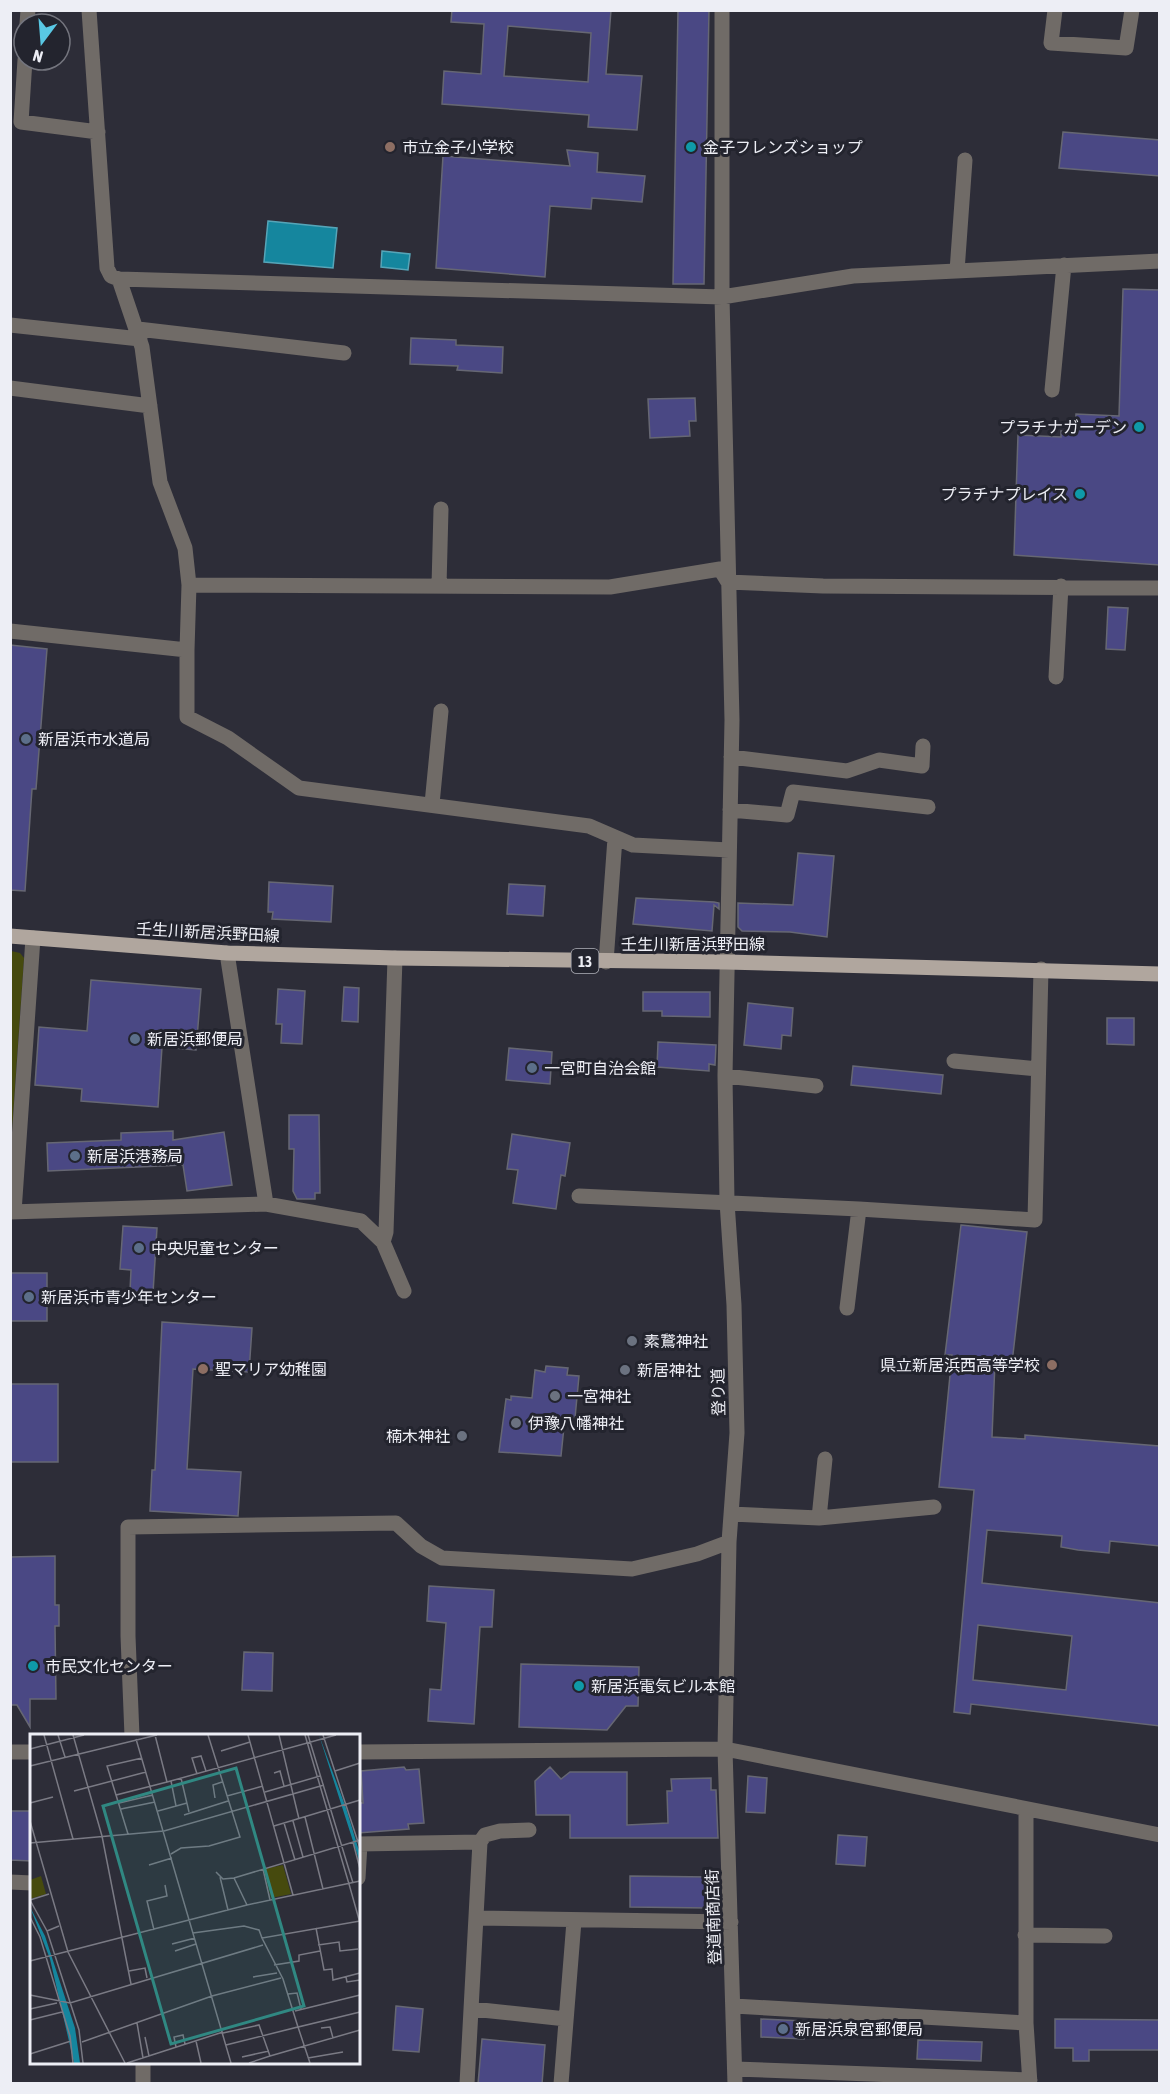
<svg xmlns="http://www.w3.org/2000/svg" width="1170" height="2094" viewBox="0 0 1170 2094" font-family="'Asap Condensed','Noto Sans JP',sans-serif">
<style>
.green{fill:#464a0e}
.water{fill:#15869e;stroke:#56a5b8;stroke-width:1.5}
.building{fill:#4a4884;stroke:#666773;stroke-width:1.5;fill-rule:evenodd}
.lines{fill:none;stroke-linecap:round;stroke-linejoin:round}
.minor{stroke:#706b67;stroke-width:15}
.major{stroke:#b0a69e;stroke-width:15}
.education-dot{fill:#8d6e63;stroke:#23242e;stroke-width:2}
.culture-dot{fill:#0f9aa8;stroke:#23242e;stroke-width:2}
.service-dot{fill:#5c6f8a;stroke:#23242e;stroke-width:2}
.worship-dot{fill:#6b7280;stroke:#23242e;stroke-width:2}
.labels{text-anchor:middle;dominant-baseline:central;stroke-width:6;stroke-linejoin:round;paint-order:stroke}
.shield{fill:#23242e;stroke:#b0b1b9;stroke-width:1.5}
.shield-label{font-size:15px;font-weight:bold;fill:#edeef5}
.poi-label{font-size:16px;fill:#edeef5;stroke:#23242e;text-anchor:start}
.street-label{font-size:16px;fill:#edeef5;stroke:#23242e}
.inset-road{fill:none;stroke:#7a7a84;stroke-width:1.5}
.view{fill:#308882;fill-opacity:0.15;stroke:#308882;stroke-width:3}
.inset-edge{fill:none;stroke:#edeef5;stroke-width:3}
</style>
<rect width="100%" height="100%" fill="#2d2d38"/>
<!-- green -->
<path class="green" d="M11,951L20,953L24,958L11,1145Z"/>
<!-- water -->
<path class="water" d="M268,221L337,228L333,268L264,262Z
M382,251L410,254L408,270L381,267Z"/>
<!-- building -->
<path class="building" d="M452,10H611L606,74L642,76L637,130L588,127L589,115L442,104L444,71L481,74L484,24L451,22ZM508,26L591,33L588,82L504,76Z
M678,10H709L704,284H673Z
M1063,132L1160,140V176L1059,168Z
M567,150L598,153L597,172L645,176L642,202L592,198L591,209L550,206L545,277L436,268L443,156L570,166Z
M1123,289L1160,290V565L1014,555L1018,435L1061,437V431H1075L1076,414L1119,416Z
M411,338L456,340V345L503,347L502,373L457,370L458,366L410,364Z
M695,398L696,421H689L690,436L650,438L648,399Z
M1108,607L1128,608L1125,650L1106,649Z
M10,645L47,649L36,789H32L25,891L10,890Z
M798,853L834,856L827,937L790,932L742,931L738,927V903L793,905Z
M269,882L333,886L331,922L272,919L273,912H268Z
M509,884L545,886L543,916L507,914Z
M636,898L714,902L719,903V909L714,905L712,931L633,924Z
M91,980L201,989L196,1050L162,1047L158,1107L81,1101L82,1089L35,1085L39,1027L87,1031Z
M344,987L359,988L358,1022L342,1021Z
M278,989L305,991L302,1044L281,1043L282,1024H276Z
M643,992H710V1017L662,1016V1011H643Z
M748,1003L793,1008L791,1036L782,1035L781,1049L744,1045Z
M1107,1018H1134V1045L1107,1044Z
M658,1042L716,1045L715,1065L709,1064V1071L657,1067Z
M509,1048L552,1052L550,1084L506,1080Z
M853,1066L943,1075L941,1094L851,1085Z
M289,1115H319L320,1193H315V1199H297L293,1191L294,1149H289Z
M173,1131V1140L224,1132L232,1185L187,1191L183,1165L48,1171L47,1143L121,1140V1133Z
M512,1134L570,1143L565,1176L561,1175L556,1209L513,1203L518,1170L507,1169Z
M961,1225L1027,1232L1012,1363L995,1361L992,1437L1025,1439V1435L1159,1446L1160,1459V1546L1110,1541L1109,1553L1078,1550L1061,1547L1062,1536L987,1530L982,1583L1160,1603V1726L971,1704L970,1714L954,1712L974,1490L939,1487L952,1355H945ZM978,1625L1072,1636L1066,1690L973,1680Z
M123,1226L157,1228L153,1293L130,1291L131,1270L120,1269Z
M10,1273H47V1321H10Z
M162,1322L252,1328L249,1372L193,1369L187,1469L241,1472L238,1516L150,1511L152,1470H155Z
M546,1366L568,1368L567,1375L579,1376L575,1418L565,1417L561,1456L499,1452L506,1399L511,1400V1396L532,1398L535,1370L545,1372Z
M10,1384H58V1462H10Z
M55,1556V1605H59V1626H55L56,1699H30V1727L17,1705H10V1557Z
M429,1586L494,1590L492,1627H480L474,1724L428,1721L430,1689L441,1690L446,1623L427,1621Z
M244,1652L273,1653L272,1691L242,1690Z
M521,1664L639,1667L638,1706H626L607,1730L519,1727Z
M404,1767L406,1770L419,1769L424,1823L408,1824L409,1829L358,1833V1803H363L361,1771Z
M550,1767L561,1779L570,1772H627V1825L668,1823L667,1791H672L671,1779L711,1778V1790H716L718,1838H570V1815H536L535,1781Z
M748,1776L767,1778L765,1813L746,1812Z
M10,1811H32V1861L10,1860Z
M838,1835L867,1837L865,1866L836,1864Z
M630,1876L710,1877L709,1908L630,1907Z
M396,2006L423,2009L419,2052L393,2050Z
M761,2019L804,2021V2039L761,2037Z
M1055,2019L1159,2020V2050H1089V2061H1073V2048H1055Z
M482,2039L545,2045L542,2084H478Z
M918,2040L982,2042L981,2061L917,2059Z"/>
<g class="lines">
<!-- minor -->
<path class="minor" d="M89,10L107,268L111,276L119,279L722,297L853,276L1160,261
M722,10V297L732,720L725,1076L727,1202L734,1305L737,1433L729,1542L725,1749L735,2084
M1055,10L1051,43L1126,48L1132,10
M27,24L28,10
M25,60L21,122L98,132
M957,271L965,160
M10,325L140,339
M138,329L344,353
M10,388L150,406
M1052,390L1064,265
M189,585L610,587L720,569L728,582L823,586L1160,588
M439,586L441,509
M10,631L187,650L189,585L185,548L160,482L142,347L119,279
M187,650V717L228,738L299,788L589,826L633,845L729,850
M1056,677L1061,586
M731,757L847,771L879,760L922,766L923,746
M432,804L441,711
M730,810L787,815L793,792L928,807
M227,953L266,1204
M606,962L615,838
M954,1061L1038,1069
M725,1076L816,1086
M579,1196L859,1209
M10,1212L266,1204L361,1221L383,1242L404,1291
M14,1212L33,938
M383,1242L386,1232L395,958
M847,1308L859,1209L1035,1220L1041,969
M731,1514L819,1518L934,1507
M819,1518L825,1459
M132,1736L128,1636V1527L396,1523L421,1546L442,1558L632,1569L697,1554L729,1542
M10,1752H32
M358,1752L725,1749L1160,1835
M1026,1809V2023L1030,2084
M358,1844L480,1842
M358,1878L360,1844
M10,1882L32,1883
M477,1918L731,1922
M1025,1935L1105,1936
M734,2006L1026,2023
M472,2009L566,2019
M143,2062V2084
M735,2069L1030,2080
M467,2084L480,1842L485,1835L500,1831L529,1830
M561,2084L574,1921"/>
<!-- major -->
<path class="major" d="M10,936L227,953L395,958L726,962L1160,974"/>
</g>
<!-- markers -->
<g class="education-dot">
<circle cx="390" cy="147" r="6"/>
<circle cx="1052" cy="1365" r="6"/>
<circle cx="203" cy="1369" r="6"/>
</g>
<g class="culture-dot">
<circle cx="691" cy="147" r="6"/>
<circle cx="1139" cy="427" r="6"/>
<circle cx="1080" cy="494" r="6"/>
<circle cx="33" cy="1666" r="6"/>
<circle cx="579" cy="1686" r="6"/>
</g>
<g class="service-dot">
<circle cx="26" cy="739" r="6"/>
<circle cx="135" cy="1039" r="6"/>
<circle cx="532" cy="1068" r="6"/>
<circle cx="75" cy="1156" r="6"/>
<circle cx="139" cy="1248" r="6"/>
<circle cx="29" cy="1297" r="6"/>
<circle cx="783" cy="2029" r="6"/>
</g>
<g class="worship-dot">
<circle cx="632" cy="1341" r="6"/>
<circle cx="625" cy="1370" r="6"/>
<circle cx="555" cy="1396" r="6"/>
<circle cx="516" cy="1423" r="6"/>
<circle cx="462" cy="1436" r="6"/>
</g>
<g class="labels">
<!-- shield labels -->
<rect class="shield" x="571.5" y="949" width="27" height="24" rx="4.5"/>
<g class="shield-label">
<text x="585" y="961">13</text>
</g>
<!-- poi labels -->
<g class="poi-label">
<text x="402" y="147">市立金子小学校</text>
<text x="703" y="147">金子フレンズショップ</text>
<text x="1127" y="427" text-anchor="end">プラチナガーデン</text>
<text x="1068" y="494" text-anchor="end">プラチナプレイス</text>
<text x="38" y="739">新居浜市水道局</text>
<text x="147" y="1039">新居浜郵便局</text>
<text x="544" y="1068">一宮町自治会館</text>
<text x="87" y="1156">新居浜港務局</text>
<text x="151" y="1248">中央児童センター</text>
<text x="41" y="1297">新居浜市青少年センター</text>
<text x="644" y="1341">素鵞神社</text>
<text x="1040" y="1365" text-anchor="end">県立新居浜西高等学校</text>
<text x="215" y="1369">聖マリア幼稚園</text>
<text x="637" y="1370">新居神社</text>
<text x="567" y="1396">一宮神社</text>
<text x="528" y="1423">伊豫八幡神社</text>
<text x="450" y="1436" text-anchor="end">楠木神社</text>
<text x="45" y="1666">市民文化センター</text>
<text x="591" y="1686">新居浜電気ビル本館</text>
<text x="795" y="2029">新居浜泉宮郵便局</text>
</g>
<!-- street labels -->
<g class="street-label">
<text transform="translate(208 932) rotate(3)">壬生川新居浜野田線</text>
<text x="693" y="944">壬生川新居浜野田線</text>
<text transform="translate(718 1392) rotate(-91)">登り道</text>
<text transform="translate(713 1917) rotate(-92)">登道南商店街</text>
</g>
</g>
<!-- overview -->
<g transform="translate(30 1734)">
<rect width="330" height="330" fill="#2d2d38"/>
<path d="M253,131L261,160L241,164L234,135ZM11,142L16,160L0,165V146Z" fill="#464a0e"/>
<path d="M289,1L316,74L330,120V129ZM0,173L15,202L45,294L50,329H44L20,225Z" fill="#15869e"/>
<path class="inset-road" d="M14,1L43,105M28,1L35,23M43,1L72,102L101,250M125,1L137,48L306,1M218,1L263,161M249,1L263,60M275,1L319,150M278,1L323,149M293,1L330,114M106,5L201,329M0,15L54,1M191,17L220,8M112,24L77,32L86,61L137,48M0,32L127,1M305,37L330,29M244,39L250,37L254,52M167,40L162,24L171,22L176,37M151,44L159,78M141,47L146,72M44,57L116,38M235,58L290,42M263,60L269,85M86,61L98,100M197,62L233,52M185,64L183,51L192,48M0,69L23,63M89,69L123,61M91,75L125,68M128,77L157,69M154,81L198,67M275,83L293,155M0,87L38,218L95,329M263,87L273,123M254,89L265,126M244,92L330,66M323,108L330,135M0,109L134,97L294,51M141,120L151,114L179,112L210,103L178,1M119,131L142,124M233,135L240,166M186,138L193,145L204,144L330,106M190,143L198,176M204,144L217,171M319,150L330,189M0,166L17,197M0,166L19,160M0,183L10,203L40,302L43,329M330,187L232,204L253,245L268,293L330,278M29,192L17,197L49,296L53,329M286,194L294,236L302,235L303,246L330,239M124,196L117,167L137,162L135,151M163,199L214,192L229,196L232,204M142,210L165,204M288,211L309,208L310,217L328,215M145,217L166,210M0,227L217,171L330,147M244,231L269,227V221L290,217M99,237L115,234L117,244M223,243L247,239M316,243L317,248L330,246M258,260L267,259L271,275M0,261L40,269L233,211M0,275L27,269M265,277L330,261M0,286L32,278M107,289L113,324M291,294L300,293L303,304M193,299L229,291L240,322L219,329M115,303L119,322M166,307L171,329M52,308L182,262L251,244M196,311L268,293L280,329M146,313L144,303L153,301L155,310M0,320L41,307M240,322L330,296M212,323L239,317M278,324L313,318M97,329L193,298"/>
<path class="view" d="M206,34L274,272L141,310L73,72Z"/>
<rect width="330" height="330" class="inset-edge"/>
</g>
<!-- border -->
<rect width="1170" height="2094" fill="none" stroke="#edeef5" stroke-width="24"/>
<!-- north arrow -->
<g transform="translate(42 42) rotate(196)"><circle r="28" fill="#23242e" stroke="#74757e" stroke-width="1.5"/>
<path d="M0-4.5L10 22L0 15L-10 22Z" fill="#59c8e4"/>
<text y="-9" font-size="16" font-weight="bold" text-anchor="middle" fill="#edeef5">N</text>
</g>
</svg>
